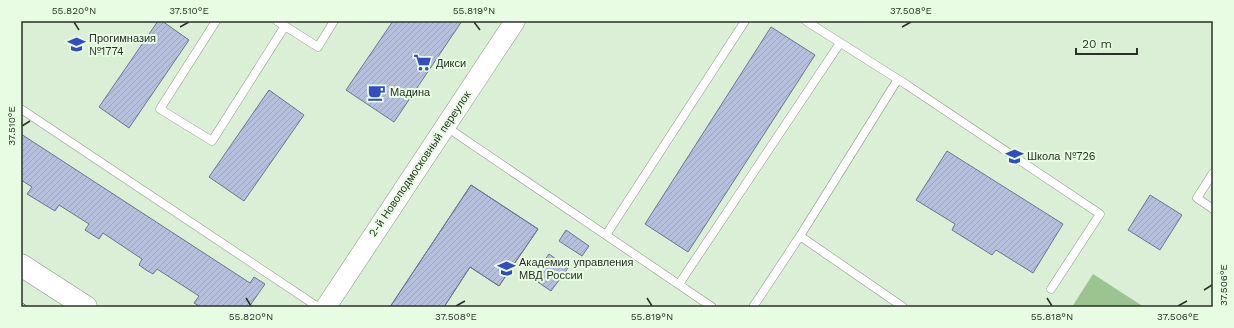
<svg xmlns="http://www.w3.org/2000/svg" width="1234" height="328" viewBox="0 0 1234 328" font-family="'Work Sans',sans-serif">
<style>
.grass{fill:#9cc491}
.building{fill:url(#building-hatch);stroke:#6c758f}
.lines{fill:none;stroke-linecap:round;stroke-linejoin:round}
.service-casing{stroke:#869981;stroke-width:9}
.tertiary-casing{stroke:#869981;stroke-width:21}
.secondary-casing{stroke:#869981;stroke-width:23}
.service{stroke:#fff;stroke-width:8}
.tertiary{stroke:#fff;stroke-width:20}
.secondary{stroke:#fff;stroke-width:22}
.tram{stroke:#667263;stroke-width:1}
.ticks{fill:none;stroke:#2a3228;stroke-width:1.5}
.labels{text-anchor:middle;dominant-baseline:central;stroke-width:4;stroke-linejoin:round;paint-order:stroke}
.poi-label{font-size:11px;fill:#2a3228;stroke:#e7fce2;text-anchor:start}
.street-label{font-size:11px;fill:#2a3228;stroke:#e7fce2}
.neatline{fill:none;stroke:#2a3228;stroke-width:1.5}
.ticks-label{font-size:10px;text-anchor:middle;fill:#2a3228}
</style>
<defs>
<pattern id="building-hatch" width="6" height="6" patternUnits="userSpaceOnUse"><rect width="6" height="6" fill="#b6c0dc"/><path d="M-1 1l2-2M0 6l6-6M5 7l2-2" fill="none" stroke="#9da5bd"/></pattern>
</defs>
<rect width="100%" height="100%" fill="#daefd5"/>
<!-- grass -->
<path class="grass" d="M1093,274L1144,307H1072Z"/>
<!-- building -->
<path class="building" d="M158,21H162L189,40L129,128L99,107Z
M393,21H462L394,122L346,90Z
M771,27L815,55L688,252L645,224Z
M269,90L304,115L244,201L209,177Z
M21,134L250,283L254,277L265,284L249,307H201L194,303L199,296L157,269L153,274L146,270L139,265L142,259L103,233L99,239L85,230L89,224L59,205L55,211L27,194L32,187L21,180Z
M947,151L1063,224L1033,273L996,250L992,255L952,230L955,224L916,200Z
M471,185L538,229L499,286L470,267L444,307H390Z
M471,185L538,229L499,286L470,267L444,307H390Z
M1150,195L1182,215L1160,250L1128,230Z
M566,230L589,246L582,256L559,241Z
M549,254L568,268L551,291L532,278Z"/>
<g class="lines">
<defs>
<path id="service" d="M216,21L160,109L212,141L285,26
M277,21L318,47L334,21
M806,21L907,85L1100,214L1051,289
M21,109L318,307
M445,126L712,307
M1213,173L1197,198L1213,209
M606,235L745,21
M800,236L903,307
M679,284L840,43
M753,307L800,236L898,79"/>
<path id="tertiary" d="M326,307L515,21"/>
<path id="secondary" d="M21,265L86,307"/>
</defs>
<!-- service casing -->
<use href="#service" class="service-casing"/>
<!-- tertiary casing -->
<use href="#tertiary" class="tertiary-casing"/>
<!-- secondary casing -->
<use href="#secondary" class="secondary-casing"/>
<!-- service -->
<use href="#service" class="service"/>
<!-- tertiary -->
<use href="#tertiary" class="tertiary"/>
<!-- secondary -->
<use href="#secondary" class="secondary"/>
<!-- tram -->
<path class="tram" d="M21,302L28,307"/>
</g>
<!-- ticks -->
<path class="ticks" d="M74,22L79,30M474,22L480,30M180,27L189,22M902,27L911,22M22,126L30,121M1204,290L1212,285M246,298L251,306M647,298L652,306M1047,298L1052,306M456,306L465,301M1178,306L1187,301"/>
<!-- icons -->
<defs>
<symbol id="school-bare" viewBox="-9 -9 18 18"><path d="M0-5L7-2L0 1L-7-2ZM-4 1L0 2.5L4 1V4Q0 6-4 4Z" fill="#354cbe" stroke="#e7fce2" stroke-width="2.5" paint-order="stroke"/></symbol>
<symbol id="supermarket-bare" viewBox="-9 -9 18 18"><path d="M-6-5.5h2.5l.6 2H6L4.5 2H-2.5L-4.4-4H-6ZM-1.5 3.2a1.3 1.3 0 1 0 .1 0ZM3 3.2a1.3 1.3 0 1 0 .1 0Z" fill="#354cbe" stroke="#e7fce2" stroke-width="2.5" paint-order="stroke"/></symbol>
<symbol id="cafe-bare" viewBox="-9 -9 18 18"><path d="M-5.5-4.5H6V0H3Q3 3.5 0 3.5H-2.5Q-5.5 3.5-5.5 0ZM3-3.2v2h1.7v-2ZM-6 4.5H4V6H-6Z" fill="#354cbe" stroke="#e7fce2" stroke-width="2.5" paint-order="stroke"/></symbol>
<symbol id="university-bare" viewBox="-9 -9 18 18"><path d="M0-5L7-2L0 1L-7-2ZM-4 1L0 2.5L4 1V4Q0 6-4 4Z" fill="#354cbe" stroke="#e7fce2" stroke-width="2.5" paint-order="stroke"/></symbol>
</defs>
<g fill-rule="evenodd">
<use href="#school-bare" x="64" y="32" width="25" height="25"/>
<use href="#supermarket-bare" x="410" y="50" width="25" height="25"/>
<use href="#cafe-bare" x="364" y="80" width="25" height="25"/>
<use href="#school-bare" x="1002" y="144" width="25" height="25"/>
<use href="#university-bare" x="494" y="256" width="25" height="25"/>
</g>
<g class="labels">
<!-- poi labels -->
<g class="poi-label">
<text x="89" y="38">Прогимназия<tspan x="89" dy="13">№1774</tspan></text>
<text x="436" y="63">Дикси</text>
<text x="390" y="92">Мадина</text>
<text x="1027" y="156">Школа №726</text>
<text x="519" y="262">Академия управления<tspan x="519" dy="13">МВД России</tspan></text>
</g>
<!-- street labels -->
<g class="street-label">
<text transform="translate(420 164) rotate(-56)">2-й Новоподмосковный переулок</text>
</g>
</g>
<!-- border -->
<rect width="1234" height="328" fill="none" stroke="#e7fce2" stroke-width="44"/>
<!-- scale -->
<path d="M1076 48v6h61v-6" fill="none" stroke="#2a3228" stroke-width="2"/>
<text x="1082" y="48" font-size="12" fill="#2a3228" stroke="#e7fce2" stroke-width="3" paint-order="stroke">20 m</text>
<rect x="22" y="22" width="1190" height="284" class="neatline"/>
<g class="ticks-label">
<text x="74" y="14">55.820°N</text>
<text x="189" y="14">37.510°E</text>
<text x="474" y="14">55.819°N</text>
<text x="911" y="14">37.508°E</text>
<text transform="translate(11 126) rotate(-90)" y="4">37.510°E</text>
<text transform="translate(1223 285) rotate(-90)" y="4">37.506°E</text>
<text x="251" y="320">55.820°N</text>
<text x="456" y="320">37.508°E</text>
<text x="652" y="320">55.819°N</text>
<text x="1052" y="320">55.818°N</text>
<text x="1178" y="320">37.506°E</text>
</g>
</svg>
